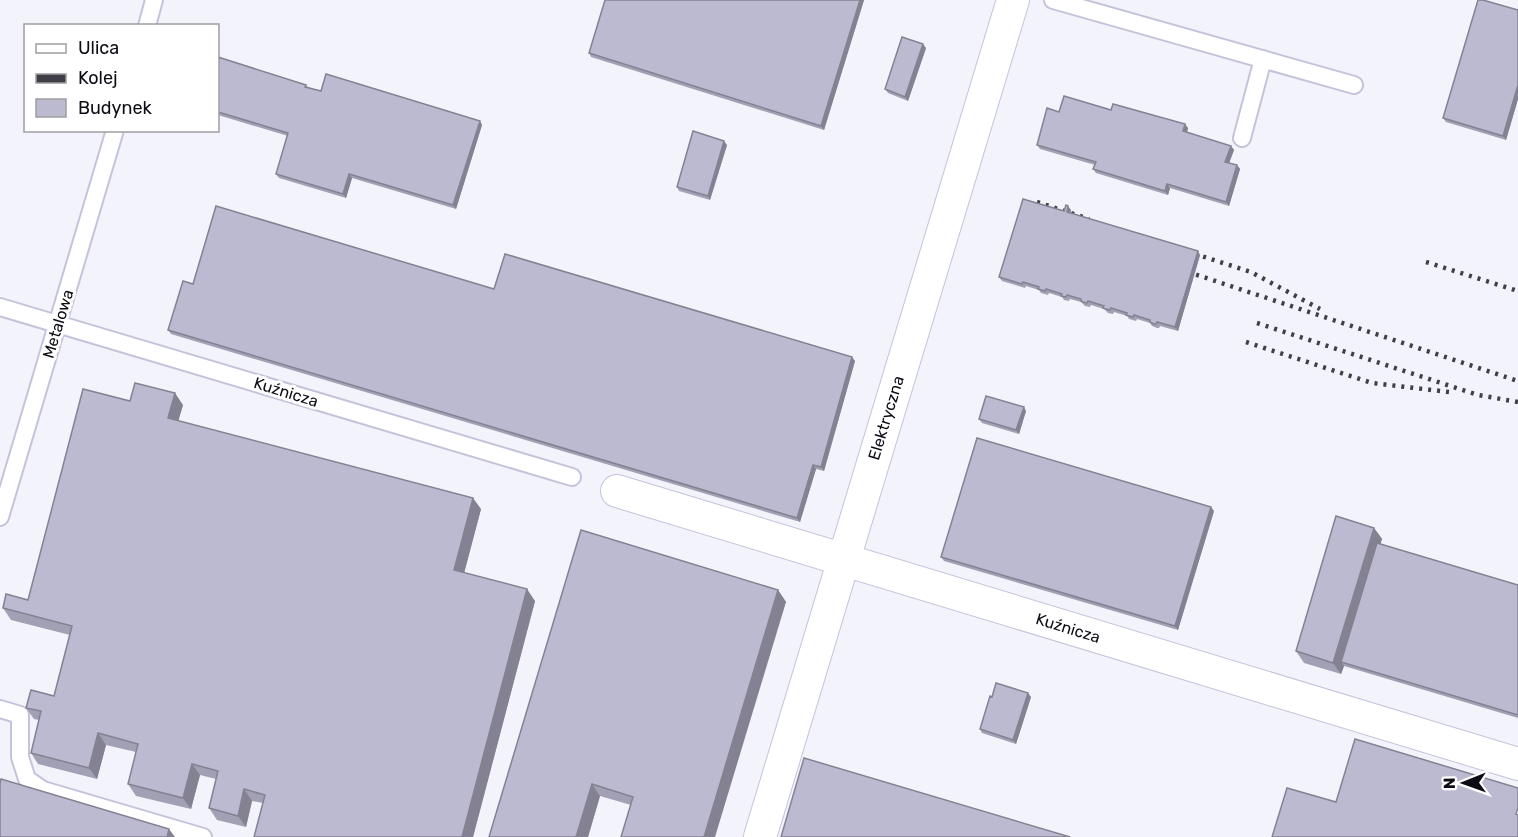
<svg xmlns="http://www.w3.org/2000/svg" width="1518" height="837" viewBox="0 0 1518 837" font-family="Rubik,sans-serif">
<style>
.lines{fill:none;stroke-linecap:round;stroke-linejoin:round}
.service-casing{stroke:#c5c3db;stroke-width:20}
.minor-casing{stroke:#c5c3db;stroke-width:34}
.service{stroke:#fff;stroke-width:16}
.minor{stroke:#fff;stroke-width:32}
.rail{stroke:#403f47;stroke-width:4.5;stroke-dasharray:3 6;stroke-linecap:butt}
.wall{fill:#a2a0b4}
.shaded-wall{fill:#848292}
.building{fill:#bcbad1;stroke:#848292;stroke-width:1.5}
.labels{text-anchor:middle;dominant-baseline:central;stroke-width:6;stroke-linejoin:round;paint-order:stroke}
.street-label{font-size:16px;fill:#0d0c14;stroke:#fff}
</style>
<rect width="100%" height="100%" fill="#f3f3fc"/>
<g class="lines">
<defs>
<path id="service" d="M1053,0L1354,85
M147,26L154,0
M1242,138L1263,59
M0,307L572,477
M0,517L115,130
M0,709L20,715V757L27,779L43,790L203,837"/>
<path id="minor" d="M617,491L1518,764
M760,837L1013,0"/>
</defs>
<!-- service casing -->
<use href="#service" class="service-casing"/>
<!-- minor casing -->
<use href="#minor" class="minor-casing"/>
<!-- service -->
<use href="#service" class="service"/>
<!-- minor -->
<use href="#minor" class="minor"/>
<!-- rail -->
<path class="rail" d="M1037,202L1089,219
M1186,251L1251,272L1320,309
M1426,262L1518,291
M1179,269L1518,381
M1257,323L1478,395L1518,402
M1246,342L1372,383L1449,392"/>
</g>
<!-- wall -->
<path class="wall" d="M864,0L824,130L591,57L589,53Z
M1518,10V99L1506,140L1446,122L1443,118Z
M926,48L908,101L888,93L885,89Z
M218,57L306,85L308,87L321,91L480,121L482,125L456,209L352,178L346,198L279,178L276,174L288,136L218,115Z
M1111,110L1188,128L1187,133L1231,146L1234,150L1229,163L1237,165L1240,169L1229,206L1170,188L1168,195L1096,173L1093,169L1095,165L1040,149L1037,145L1059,112Z
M727,145L710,200L679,191L677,187Z
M1071,210L1070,213L1200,255L1178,331L1160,326L1159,328H1157L1152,326L1150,323L1137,319L1136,321L1129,319L1127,316L1114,312L1113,314L1108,313L1104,309L1091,305L1090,307L1085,306L1081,302L1070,299L1069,301L1064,300L1062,297L1049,293L1048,295L1041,293L1039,290L1026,286L1025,288L1002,281L999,277L1064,211Z
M193,284L494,289L855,361L824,471L816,469L800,522L171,334L168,330Z
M183,405L178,421L481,509L464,573L535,601L473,837H254L263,803L252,801L246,827L217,820L209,808L216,779L200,775L191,809L136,796L128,784L136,752L106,745L97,779L38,764L31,753L39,720L34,719L26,708L54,696L70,635L11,620L3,608L28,600Z
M1026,411L1019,434L982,423L979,419Z
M1214,511L1178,630L944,561L941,557Z
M1374,528L1382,539L1380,544L1518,585V718L1344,666L1341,674L1304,663L1296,651Z
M778,590L786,602L631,805L600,796L588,837H489Z
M992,697H1031L1016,744L982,733L980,729Z"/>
<!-- shaded-wall -->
<path class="shaded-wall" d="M860,0H864L824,130L821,126Z
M923,44L926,48L908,101L905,97Z
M1518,85V99L1506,140L1503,136Z
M480,121L482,125L456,209L453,205Z
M1185,124L1188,128L1186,135L1183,131Z
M724,141L727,145L710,200L708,196Z
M1231,146L1234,150L1228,166L1225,162Z
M1237,165L1240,169L1229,206L1226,202Z
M349,174L352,178L346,198L343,194Z
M1167,184L1170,188L1168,195L1165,191Z
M1068,206L1071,210L1069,216L1067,212Z
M1198,251L1200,255L1178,331L1175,327Z
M852,357L855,361L824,471L821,467Z
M175,393L183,405L176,429L168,418Z
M1024,407L1026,411L1019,434L1016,430Z
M813,465L816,469L800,522L797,518Z
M473,498L481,509L462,581L454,570Z
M1211,507L1214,511L1178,630L1175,626Z
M1374,528L1382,539L1345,663L1341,662L1344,666L1341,674L1333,663Z
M527,589L535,601L473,837H462Z
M778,590L786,602L715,837H704Z
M1028,693L1031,697L1016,744L1013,740Z
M98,733L106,745L97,779L89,768Z
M192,764L200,775L191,809L183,798Z
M592,784L600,796L588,837H576Z
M244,789L252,801L246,827L238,816Z
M169,829L175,837H167Z"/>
<!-- building -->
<path class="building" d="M605,0H860L821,126L589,53Z
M1478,0H1483L1518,10V85L1503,136L1443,118Z
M902,37L923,44L905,97L885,89Z
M218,57L306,85L305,87L321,91L326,74L480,121L453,205L349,174L343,194L276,174L288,133L218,112Z
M1064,96L1111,110L1113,104L1185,124L1183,131L1231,146L1225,162L1237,165L1226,202L1167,184L1165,191L1093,169L1096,162L1037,145L1047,108L1059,112Z
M693,131L724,141L708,196L677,187Z
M1023,199L1064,211L1066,205L1068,206L1067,212L1198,251L1175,327L1157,322L1156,324H1154L1150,322V320L1134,315L1133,317L1126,315L1127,313L1111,308L1110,310L1106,309L1103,308L1104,306L1088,301L1087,303L1083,302L1081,301V299L1067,295L1066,297L1061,296L1062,294L1046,289L1045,291L1038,289L1039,287L1023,282L1022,284L999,277Z
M216,206L494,289L505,254L852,357L821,467L813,465L797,518L168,330L183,281L193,284Z
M135,383L175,393L168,418L473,498L454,570L527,589L462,837H254L265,795L244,789L238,816L209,808L218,771L192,764L183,798L128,784L138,744L98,733L89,768L31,753L41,711L26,708L31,690L54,696L72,626L3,608L6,594L28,600L83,389L130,401Z
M986,396L1024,407L1016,430L979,419Z
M977,438L1211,507L1175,626L941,557Z
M1336,516L1374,528L1333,663L1296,651Z
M581,530L778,590L704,837H621L633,797L592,784L576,837H489Z
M1377,543L1518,585V715L1341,662Z
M996,683L1028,693L1013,740L980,729L990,696L992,697Z
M1355,739L1518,788V808L1516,814L1518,815V837H1272L1287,788L1336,802Z
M804,758L1070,837H781Z
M1,779L169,829L167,837H0V783Z"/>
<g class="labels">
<!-- street labels -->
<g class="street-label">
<text transform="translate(58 324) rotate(-73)">Metalowa</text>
<text transform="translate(286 392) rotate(17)">Kuźnicza</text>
<text transform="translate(886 418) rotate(-73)">Elektryczna</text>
<text transform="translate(1068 628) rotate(17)">Kuźnicza</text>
</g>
</g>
<!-- legend -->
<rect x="24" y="24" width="195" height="108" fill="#ffffff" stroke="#9e9ea1" stroke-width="1.5"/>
<rect x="36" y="44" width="30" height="9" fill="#ffffff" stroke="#9e9ea1" stroke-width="1.5"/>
<text x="78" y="54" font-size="18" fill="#0d0c14">Ulica</text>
<rect x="36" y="74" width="30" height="9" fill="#403f47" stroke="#9e9ea1" stroke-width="1.5"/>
<text x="78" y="84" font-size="18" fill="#0d0c14">Kolej</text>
<rect x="36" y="99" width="30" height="18" fill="#bcbad1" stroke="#9e9ea1" stroke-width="1.5"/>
<text x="78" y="114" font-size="18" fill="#0d0c14">Budynek</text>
<!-- north arrow -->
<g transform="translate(1464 783) rotate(269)" stroke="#ffffff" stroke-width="4.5" paint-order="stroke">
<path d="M0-4.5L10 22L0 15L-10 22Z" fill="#0d0c14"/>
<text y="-9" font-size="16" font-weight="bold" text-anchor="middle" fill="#0d0c14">N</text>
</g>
</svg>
